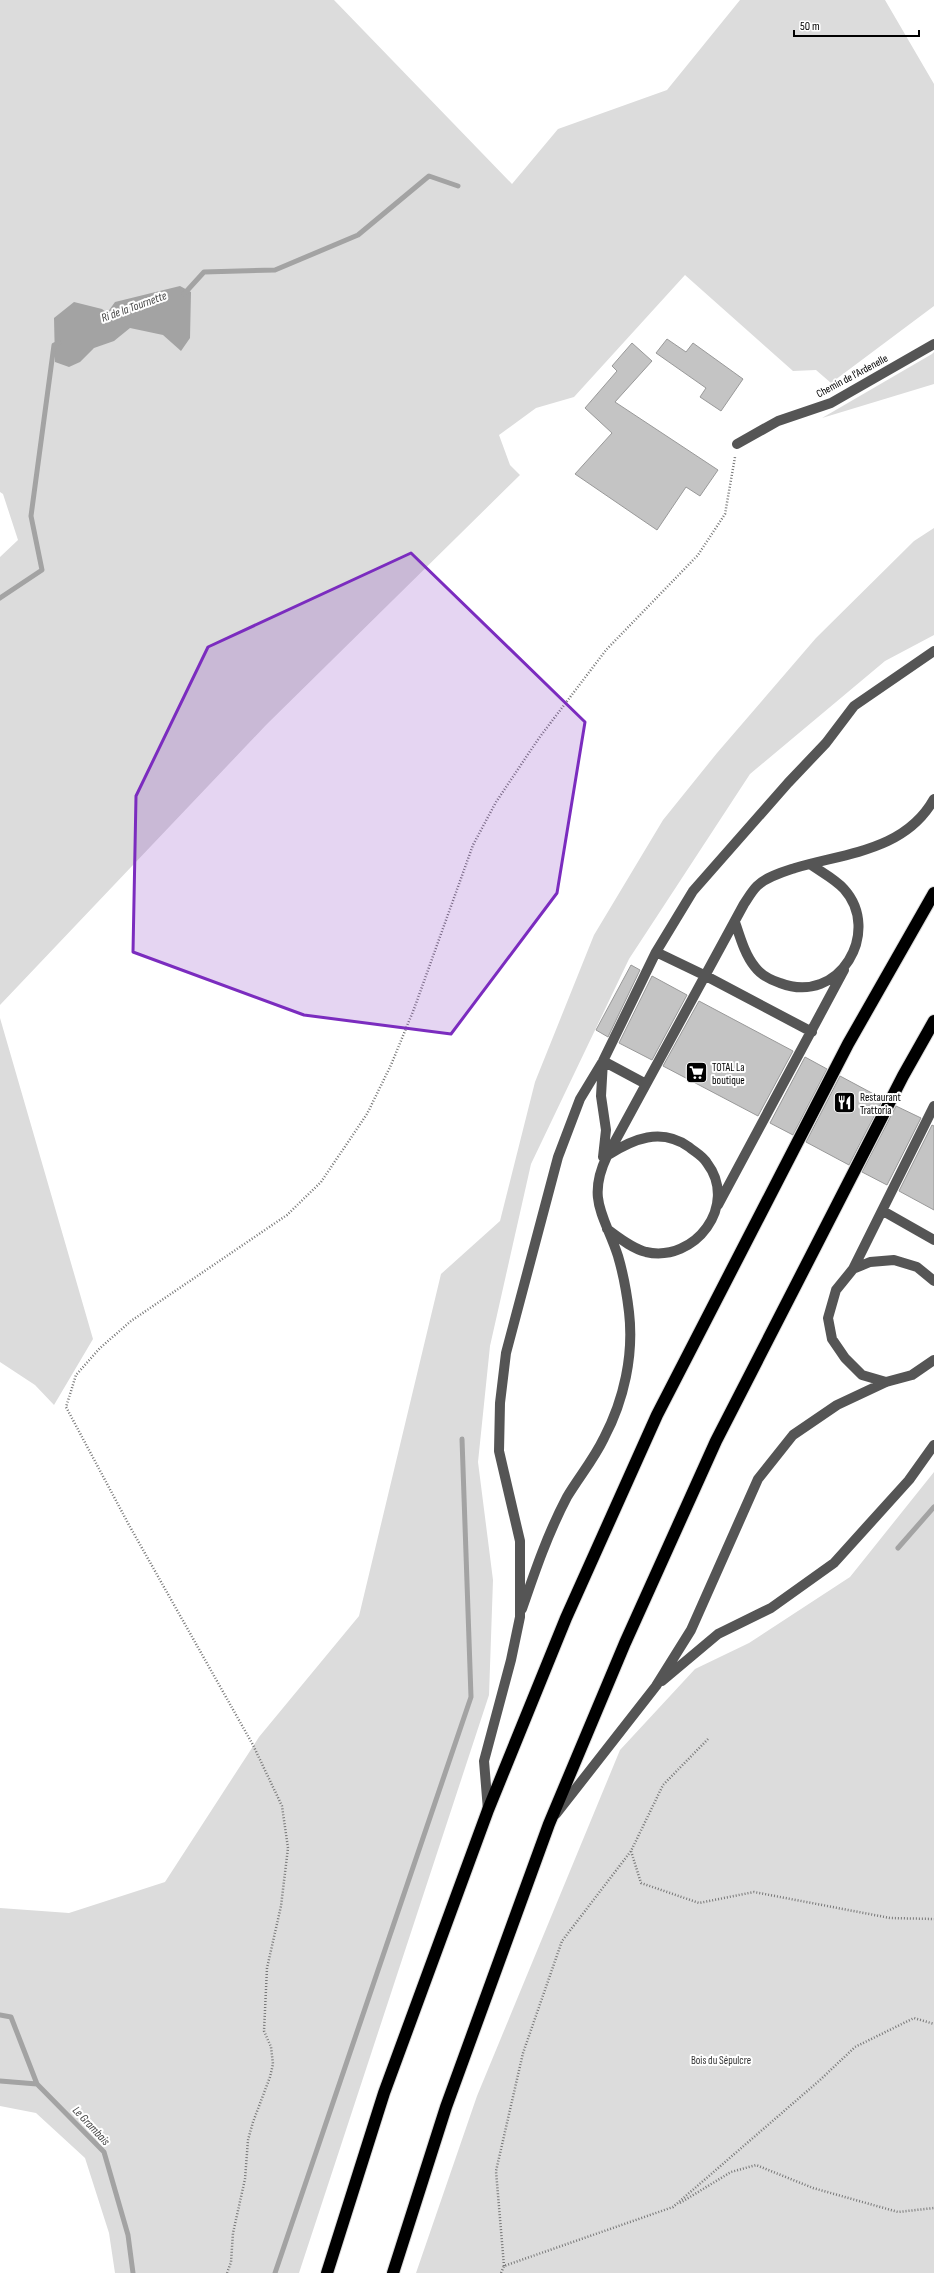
<svg xmlns="http://www.w3.org/2000/svg" width="934" height="2273" viewBox="0 0 934 2273" font-family="'Sofia Sans Condensed',sans-serif">
<style>
.green{fill:#dcdcdc}
.water{fill:#a3a3a3}
.lines{fill:none;stroke-linecap:round;stroke-linejoin:round}
.stream{stroke:#a3a3a3;stroke-width:5}
.building{fill:#c4c4c4;stroke:#999}
.highway-casing{stroke:#dbdbdb;stroke-width:14}
.path{stroke:#777;stroke-width:2.5;stroke-dasharray:1 2;stroke-linecap:butt}
.minor{stroke:#555;stroke-width:10}
.highway{stroke:#000;stroke-width:12}
.marked{fill:#7b2cbf;fill-opacity:0.2;stroke:#7b2cbf;stroke-width:3;stroke-linejoin:round}
.labels{text-anchor:middle;dominant-baseline:central;stroke-width:4;stroke-linejoin:round;paint-order:stroke}
.street-label{font-size:11px;fill:#000;stroke:#fff}
.poi-label{font-size:11px;fill:#000;stroke:#fff;text-anchor:start}
.park-label{font-size:11px;fill:#333;stroke:#fff}
.water-label{font-size:12px;font-style:italic;fill:#444;stroke:#fff}
</style>
<rect width="100%" height="100%" fill="#fff"/>
<!-- green -->
<path class="green" d="M0,0H334L512,184L558,129L667,90L740,0H885L934,84V306L831,383L816,370L793,371L685,275L574,397L536,408L499,435L510,465L520,475L266,725L0,1005V557L18,540L3,494L0,492Z
M934,352V384L822,418L932,354Z
M934,528V635L885,661L750,774L629,959L531,1164L490,1346L478,1462L493,1580L489,1695L299,2273H115L109,2233L85,2158L36,2113L0,2106V1908L69,1913L165,1882L259,1737L359,1616L441,1274L500,1221L535,1082L594,935L663,820L717,753L816,638L914,541Z
M0,1018L93,1339L54,1405L35,1385L0,1362Z
M934,1472V2273H416L477,2096L620,1750L695,1669L749,1643L850,1577Z"/>
<!-- water -->
<path class="water" d="M180,286L191,292L190,338L181,351L163,335L130,328L114,341L94,348L80,362L69,367L55,362L54,318L74,302L102,309L107,313L115,302Z"/>
<g class="lines">
<!-- stream -->
<path class="stream" d="M184,294L204,272L275,270L358,235L429,176L458,186
M0,598L42,570L31,516L54,345L59,343
M898,1548L934,1507
M0,2015L11,2017L37,2084
M0,2081L37,2084L104,2152L128,2235L133,2273
M275,2273L471,1697L462,1439"/>
</g>
<!-- building -->
<path class="building" d="M667,339L686,352L693,343L743,379L721,411L700,397L706,388L656,353Z
M632,343L652,361L615,402L718,470L700,496L686,487L657,530L575,474L612,433L585,408L617,371L612,366Z
M631,965L640,970L608,1037L596,1030Z
M652,976L687,995L652,1060L619,1043Z
M699,1001L793,1051L758,1116L663,1066Z
M805,1057L827,1069L793,1135L770,1123Z
M840,1076L883,1099L849,1165L806,1142Z
M896,1106L921,1118L887,1185L862,1172Z
M932,1125L934,1126V1210L899,1191Z"/>
<g class="lines">
<defs>
<path id="highway" d="M327,2273L384,2093L488,1810L566,1618L657,1415L848,1044L934,893
M393,2273L446,2107L549,1824L625,1643L716,1441L903,1076L934,1021"/>
</defs>
<!-- highway casing -->
<use href="#highway" class="highway-casing"/>
<!-- path -->
<path class="path" d="M708,1739L663,1785L631,1851L641,1883L699,1903L754,1892L890,1918L934,1919
M680,2203L731,2172L756,2165L813,2188L898,2212L934,2208
M504,2266L496,2171L523,2053L562,1941L631,1851
M227,2273L231,2262L233,2233L245,2179L248,2140L253,2122L270,2077L273,2064L271,2047L264,2031L267,1968L281,1906L288,1848L282,1806L253,1745L129,1525L66,1407L76,1375L100,1348L131,1321L287,1215L321,1182L367,1114L391,1065L414,1009L473,845L496,802L539,738L606,650L698,555L725,514L735,457
M501,2273L504,2266L673,2207L820,2080L855,2047L914,2018L934,2024"/>
<!-- minor -->
<path class="minor" d="M737,444L778,421L831,403L934,344
M735,922C740,937 745,955 755,967C761,975 771,980 780,983C840,1006 882,931 844,889C835,879 821,872 810,864
M656,952L706,976L812,1032
M603,1157L606,1130L601,1096L603,1061L646,1084
M718,1205L844,970
M883,1211L934,1240
M607,1229C618,1237 631,1248 646,1252C695,1263 739,1205 707,1163C703,1156 695,1152 689,1147C661,1127 633,1139 608,1155
M853,1269L934,1106
M886,1382L862,1375L845,1358L832,1339L828,1318L836,1290L853,1269L870,1262L894,1260L917,1267L934,1281
M522,1609C535,1571 548,1533 567,1497C579,1477 594,1459 604,1438C624,1400 634,1355 629,1312C627,1295 623,1273 618,1256C605,1216 586,1200 607,1156L744,904C748,898 752,891 757,886C766,877 783,872 795,868C845,853 905,851 934,799
M662,1681L718,1634L771,1608L834,1563L909,1480L934,1445
M488,1810L484,1761L511,1660L520,1617V1541L499,1451L500,1403L506,1353L558,1157L580,1099L603,1061L656,952L693,891L788,783L826,743L854,706L934,651
M556,1814L656,1686L691,1630L758,1479L793,1435L837,1405L886,1382L912,1375L934,1360"/>
<!-- highway -->
<use href="#highway" class="highway"/>
</g>
<!-- marked area -->
<path class="marked" d="M411,553L585,722L557,893L451,1034L304,1015L133,952L136,796L208,647Z"/>
<!-- icons -->
<defs>
<symbol id="supermarket-square" viewBox="-11 -11 22 22"><rect x="-9" y="-9" width="18" height="18" rx="4" fill="#000" stroke="#fff"/><path d="M-6-5.5h2.5l.6 2H6L4.5 2H-2.5L-4.4-4H-6ZM-1.5 3.2a1.3 1.3 0 1 0 .1 0ZM3 3.2a1.3 1.3 0 1 0 .1 0Z" fill="#fff"/></symbol>
<symbol id="restaurant-square" viewBox="-11 -11 22 22"><rect x="-9" y="-9" width="18" height="18" rx="4" fill="#000" stroke="#fff"/><path d="M-5-6h1v4h1v-4h1v4h1v-4h1v5L-1.5 .5V6h-2V.5L-5-1ZM5-6V6H3V1.5H1.5Q1.5-4 5-6Z" fill="#fff"/></symbol>
</defs>
<g fill-rule="evenodd">
<use href="#supermarket-square" x="684" y="1060" width="25" height="25"/>
<use href="#restaurant-square" x="832" y="1090" width="25" height="25"/>
</g>
<g class="labels">
<!-- street labels -->
<g class="street-label">
<text transform="translate(852 376) rotate(-28)">Chemin de l'Ardenelle</text>
</g>
<!-- poi labels -->
<g class="poi-label">
<text x="712" y="1067">TOTAL La<tspan x="712" dy="13">boutique</tspan></text>
<text x="860" y="1097">Restaurant<tspan x="860" dy="13">Trattoria</tspan></text>
</g>
<!-- park labels -->
<g class="park-label">
<text x="721" y="2060">Bois du Sépulcre</text>
</g>
<!-- water labels -->
<g class="water-label">
<text transform="translate(134 307) rotate(-20)">Ri de la Tournette</text>
<text transform="translate(91 2126) rotate(47)">Le Grambais</text>
</g>
</g>
<!-- scale -->
<path d="M794 30v6h125v-6" fill="none" stroke="#000000" stroke-width="2"/>
<text x="800" y="30" font-size="12" fill="#000000" stroke="#ffffff" stroke-width="3" paint-order="stroke">50 m</text>
</svg>
